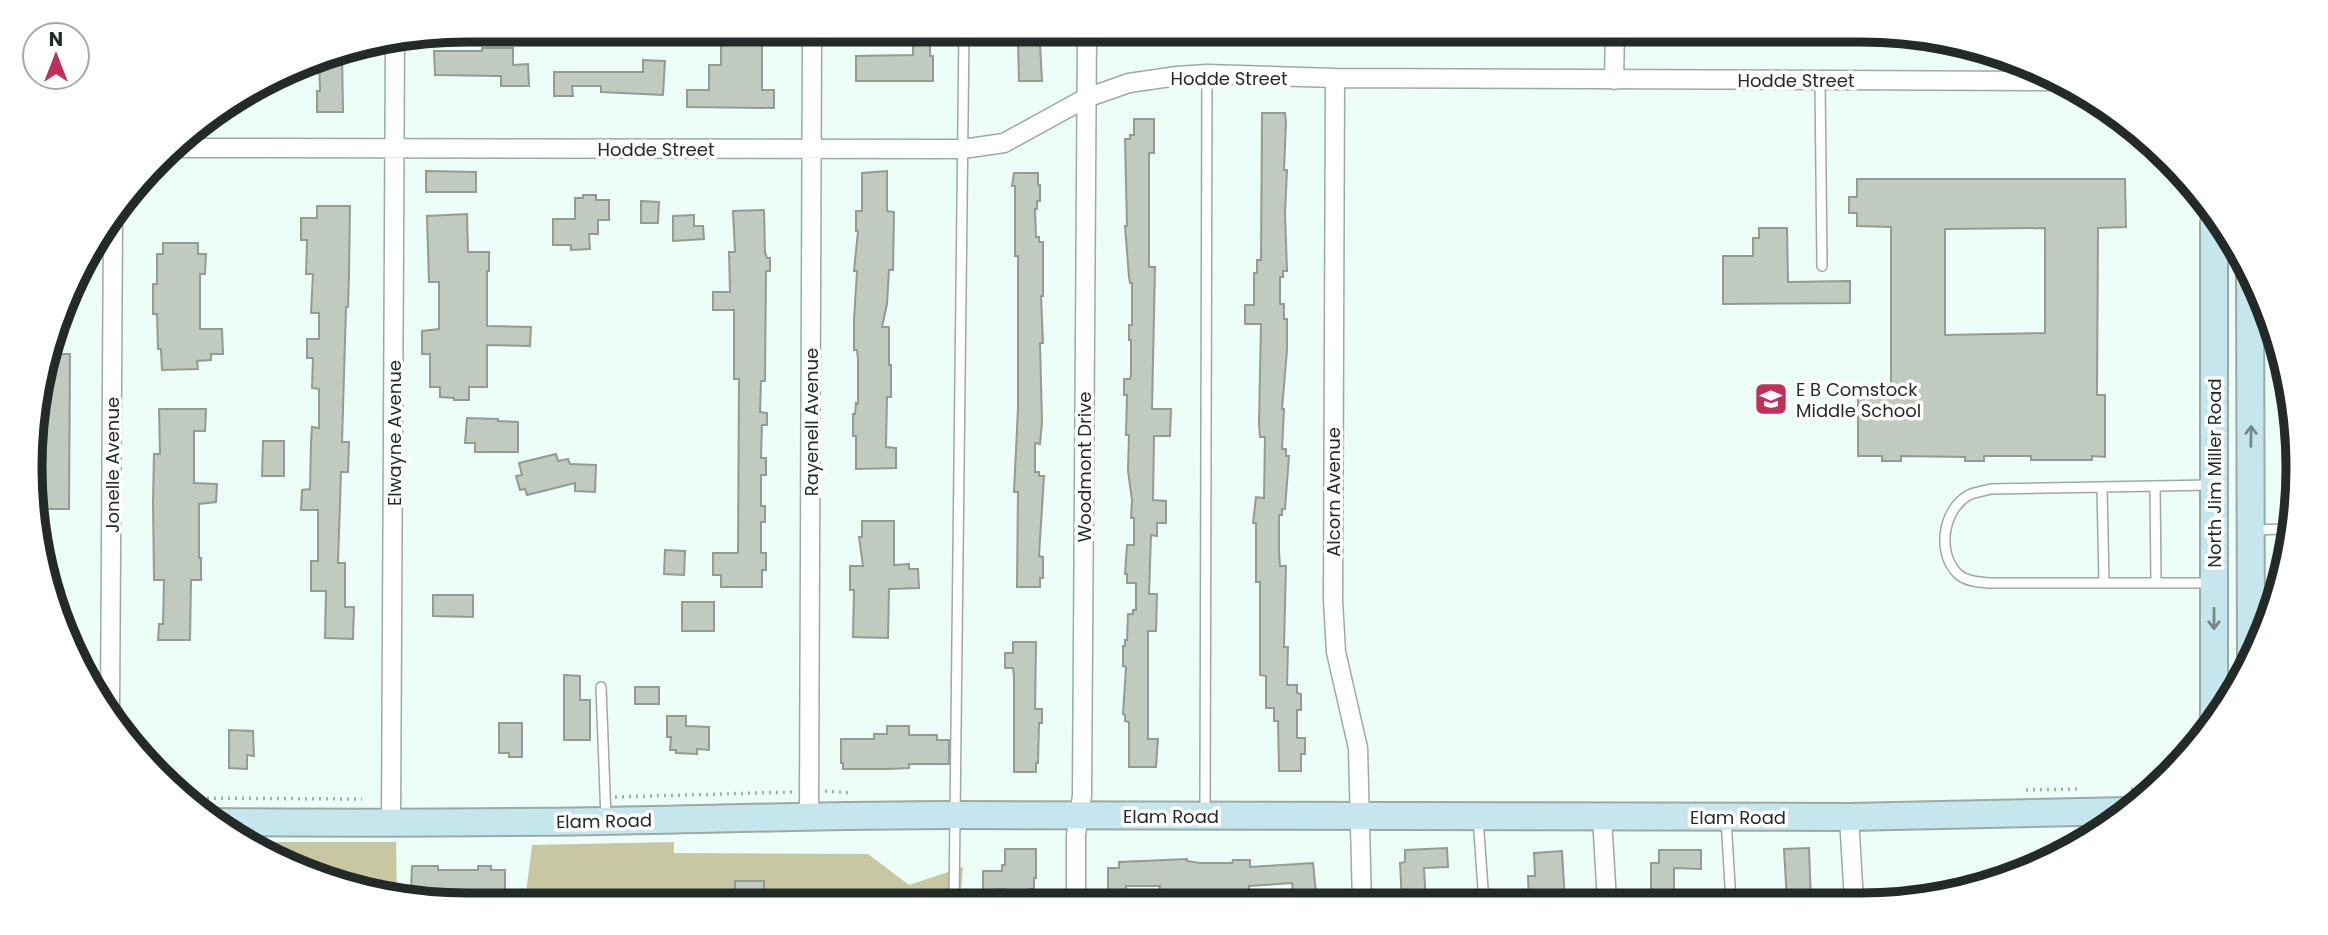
<svg xmlns="http://www.w3.org/2000/svg" width="2328" height="935" viewBox="0 0 2328 935" font-family="Poppins,sans-serif">
<style>
.green{fill:#c7c8a2}
.building{fill:#c1cac0;stroke:#939b92;stroke-width:2;fill-rule:evenodd}
.lines{fill:none;stroke-linecap:round;stroke-linejoin:round}
.lane-casing{stroke:#9caaa6;stroke-width:12}
.street-casing{stroke:#9caaa6;stroke-width:21}
.secondary-casing{stroke:#9caaa6;stroke-width:30}
.path{stroke:#a3afab;stroke-width:3.5;stroke-dasharray:2 5;stroke-linecap:butt}
.lane{stroke:#fff;stroke-width:9}
.street{stroke:#fff;stroke-width:18}
.secondary{stroke:#c4e6ec;stroke-width:26}
.oneway{stroke:#74888a}
.labels{text-anchor:middle;dominant-baseline:central;stroke-width:7;stroke-linejoin:round;paint-order:stroke}
.street-label{font-size:18px;fill:#242a28;stroke:#fff}
.poi-label{font-size:18px;fill:#242a28;stroke:#fff;text-anchor:start}
.rim{fill:none;stroke:#242a28;stroke-width:9}
</style>
<rect width="100%" height="100%" fill="#edfdf8"/>
<!-- green -->
<path class="green" d="M252,842H396L397,894L327,882Z
M674,842V853L868,854L909,885L963,867L960,904L497,905L526,893L532,845Z"/>
<!-- building -->
<path class="building" d="M721,30H762V90H774V108L687,107V90H709V65H721Z
M1018,44H1040L1042,81H1019Z
M913,45H930V56H933V81H856V56L913,55Z
M482,48H513V65L528,64L529,86H501V76L435,75L434,51H482Z
M342,52L343,112H317V91H320L319,57L326,53Z
M643,60L665,61L663,95L601,92V86H572L573,96H554V72H643Z
M1262,113H1285L1286,122L1284,170H1287L1285,213L1287,271H1283V277H1280V304H1284V319H1287V350L1282,409H1284L1282,449H1286V456H1289L1285,509H1282V515H1279V552L1280,566H1286L1284,647H1288L1287,685H1297V693L1301,694V710H1297V738H1305V754H1301V771H1279L1278,721H1274V708H1266V676L1260,675V582H1256V523H1253L1256,497L1264,498L1265,437H1260L1259,424L1261,324H1245V305H1254V273H1257V260H1261Z
M1134,119H1154V153H1149V267H1155L1152,409H1171L1170,436H1154L1153,500L1166,501V523H1157V536L1151,535L1149,594H1157L1156,631H1148V739H1158L1156,767H1129V722L1125,721V715L1123,714L1126,667L1123,666V646H1125V640H1127L1128,614H1133V610H1136V583H1127V574H1125L1127,545H1134V518H1131L1132,500L1128,471L1129,435H1126L1127,395H1124V379H1130L1131,375V340H1129V325H1132V283H1130L1129,277L1125,226H1127L1125,139H1130V135H1134Z
M426,171L476,172V192H426Z
M887,171V211L894,212L893,270H889L887,304L882,327H889V365H891V397H887L886,447L896,448V468L856,469V436H853V414H855L856,403L858,404V359L857,350H854V320L857,271H854L858,231H856V211H862V173Z
M1014,173H1038V185H1040V201H1037V209H1035L1036,237H1039V242H1043V296H1041L1043,343H1040L1042,422L1040,444L1035,443V472H1039V476H1044L1039,556L1043,557V578H1040V587H1017L1018,492H1014L1018,408V256H1015V186H1012Z
M1857,179H2125L2126,227L2098,228L2097,395H2105V457L2092,456V460H2031V456H1984V461H1965V457L1901,456V461H1882V456H1858V386H1891V227L1857,226V213H1849V197H1857ZM2045,228V333L1945,335V229Z
M583,195H596V200H609V220H598V234H589L590,249L571,250V245H553V219H575V198H583Z
M641,201L659,202L658,223H641Z
M317,206H350L349,275L348,307H346L342,442H349L348,472H341L338,563H345V607H354L353,639L325,638L326,591H311V561H318V510H301L302,490L310,489L311,442L312,427L319,428V389L312,388L313,358H307V339H319V313H311L313,274H306L307,240H301V218H317Z
M764,210L765,252L767,258H770V271H766L765,381H761L760,412L767,413V425H762L761,458H766V475H761V506H765V522H761V553H766V570H762V587H721V575H713V553H738L739,379H734V310H713V292H730L729,252H735L733,211Z
M467,214L468,252H489V271H487V326L531,327L530,346L487,345V387H469V400H454V398L440,397V387H430V354H422V331L439,329V282H429L427,216Z
M694,215V226H703L704,239L673,241V216Z
M1759,228H1787L1788,282L1850,281V303L1723,304V256H1753V238H1759Z
M163,243H198V254H206L205,274H200V329H222L223,354H211V360L197,361L198,369L162,370L161,349H158L157,314H153V284H157V254H163Z
M53,354H70L69,509H37L35,449H38V397Z
M159,409H206L205,431H194V483L217,484L216,502L199,504V558H201V580H191L190,640H158L159,624H163L164,580H154L153,502L154,454H160Z
M467,418L498,419V421L518,422V452H475V443H465Z
M263,441H284V476H262Z
M556,454L558,461L568,459L570,464L596,465L595,492L575,491V483L527,495L525,489L520,490L516,476L522,475L519,463Z
M862,521H894V565L909,564V569H918L919,588L889,589L888,638L853,637L854,590H850V566H863L859,537H862Z
M665,550L685,551L684,575L664,574Z
M433,595H473V617L433,616Z
M682,602H714V631H682Z
M1013,642H1036L1035,709H1042V723H1039L1038,763H1036V772H1014V676L1013,668H1005V653H1013Z
M564,675L580,676V700H590V740H564Z
M635,687H659V704H635Z
M667,716H686V726L709,727V750L697,749V754L676,753V750H670L671,737H667Z
M499,723H522V757H509V753H499Z
M887,726H909V735H937V740H949V764H909V768L888,769H843V763H841V739H874V734H887Z
M229,730L253,731L254,756L247,755V769L229,768Z
M1447,848L1448,867L1424,868L1426,903H1402L1400,863L1405,862V850Z
M1809,848L1811,902H1787L1784,849Z
M1005,849H1036V878H1034V889H1029V904H1005V889L983,890V871H1002V865H1005Z
M1659,850H1701V869L1674,868V902H1651V863H1659Z
M1562,851L1565,902H1529L1528,876H1535L1534,853Z
M1187,859V861L1200,863H1232L1233,860H1250V867L1313,863L1317,903H1294L1292,883L1249,886V895L1230,894V903H1216V895L1211,894V892L1159,891L1160,886H1126V904H1108V868H1119V862Z
M412,866H438V870H478V866H491V870H505V894H496V905H473V893L411,892Z
M735,881H764V902L735,903Z"/>
<g class="lines">
<defs>
<path id="lane" d="M1820,80L1822,266
M2210,485L1991,489C1984,491 1975,492 1969,495C1943,509 1936,553 1958,574C1967,582 1979,582 1990,583H2212
M2155,486L2156,583
M2102,487L2104,582
M2253,530L2285,529
M601,687L606,819
M1205,814L1207,74
M1478,818L1484,903
M1726,819L1731,902
M954,904L964,30"/>
<path id="street" d="M1335,78L1333,600L1336,652L1358,748L1362,903
M1614,80L1615,30
M171,148L963,149L1004,143L1086,98L1129,83L1177,76L1207,74L1335,78L2049,81
M110,711L113,219
M809,815L812,30
M1602,817L1607,902
M1849,817L1854,902
M391,824L395,42
M1076,904V835L1082,796L1087,30"/>
<path id="secondary" d="M2250,270L2251,656
M2214,723V223
M214,822C344,823 473,823 603,821C720,819 837,815 954,815L1849,817L2128,811"/>
</defs>
<!-- lane casing -->
<use href="#lane" class="lane-casing"/>
<!-- street casing -->
<use href="#street" class="street-casing"/>
<!-- secondary casing -->
<use href="#secondary" class="secondary-casing"/>
<!-- path -->
<path class="path" d="M2131,789H2156
M2026,790L2081,789
M825,791L852,793
M615,797L793,792
M186,798L362,799"/>
<!-- lane -->
<use href="#lane" class="lane"/>
<!-- street -->
<use href="#street" class="street"/>
<!-- secondary -->
<use href="#secondary" class="secondary"/>
</g>
<!-- one-way arrows -->
<defs><path id="oneway-shaft" d="M-6 0H5M1.5-3L5.5 0L1.5 3" fill="none" stroke-width="1.6" stroke-linecap="round" stroke-linejoin="round" transform="scale(1.75)"/></defs>
<g class="oneway">
<use href="#oneway-shaft" transform="translate(2251 436) rotate(-89)"/>
<use href="#oneway-shaft" transform="translate(2214 619) rotate(90)"/>
</g>
<!-- icons -->
<defs>
<symbol id="school-square" viewBox="-11 -11 22 22"><rect x="-9" y="-9" width="18" height="18" rx="4" fill="#bf305b" stroke="#fff"/><path d="M0-5L7-2L0 1L-7-2ZM-4 1L0 2.5L4 1V4Q0 6-4 4Z" fill="#fff"/></symbol>
</defs>
<g fill-rule="evenodd">
<use href="#school-square" x="1752" y="380" width="38" height="38"/>
</g>
<g class="labels">
<!-- street labels -->
<g class="street-label">
<text x="1229" y="78">Hodde Street</text>
<text x="1796" y="80">Hodde Street</text>
<text x="656" y="149">Hodde Street</text>
<text transform="translate(811 422) rotate(-90)">Rayenell Avenue</text>
<text transform="translate(394 433) rotate(-90)">Elwayne Avenue</text>
<text transform="translate(112 465) rotate(-90)">Jonelle Avenue</text>
<text transform="translate(1084 467) rotate(-90)">Woodmont Drive</text>
<text transform="translate(2214 473) rotate(-90)">North Jim Miller Road</text>
<text transform="translate(1333 492) rotate(-90)">Alcorn Avenue</text>
<text x="1171" y="816">Elam Road</text>
<text x="1738" y="817">Elam Road</text>
<text transform="translate(604 821) rotate(-1)">Elam Road</text>
</g>
<!-- poi labels -->
<g class="poi-label">
<text x="1796" y="389">E B Comstock<tspan x="1796" dy="21">Middle School</tspan></text>
</g>
</g>
<!-- crop -->
<path d="M0 0H2328V935H0ZM467 42H1861A425 425 0 0 1 2286 467V468A425 425 0 0 1 1861 893H467A425 425 0 0 1 42 468V467A425 425 0 0 1 467 42Z" fill="#fff" fill-rule="evenodd"/>
<path class="rim" d="M467 42H1861A425 425 0 0 1 2286 467V468A425 425 0 0 1 1861 893H467A425 425 0 0 1 42 468V467A425 425 0 0 1 467 42Z"/>
<!-- north arrow -->
<g transform="translate(56 56)"><circle r="33" fill="#ffffff" stroke="#a7aaa9" stroke-width="2"/>
<path d="M0-5L12 26L0 18L-12 26Z" fill="#bf305b"/>
<text y="-10" font-size="19" font-weight="bold" text-anchor="middle" fill="#242a28">N</text>
</g>
</svg>
